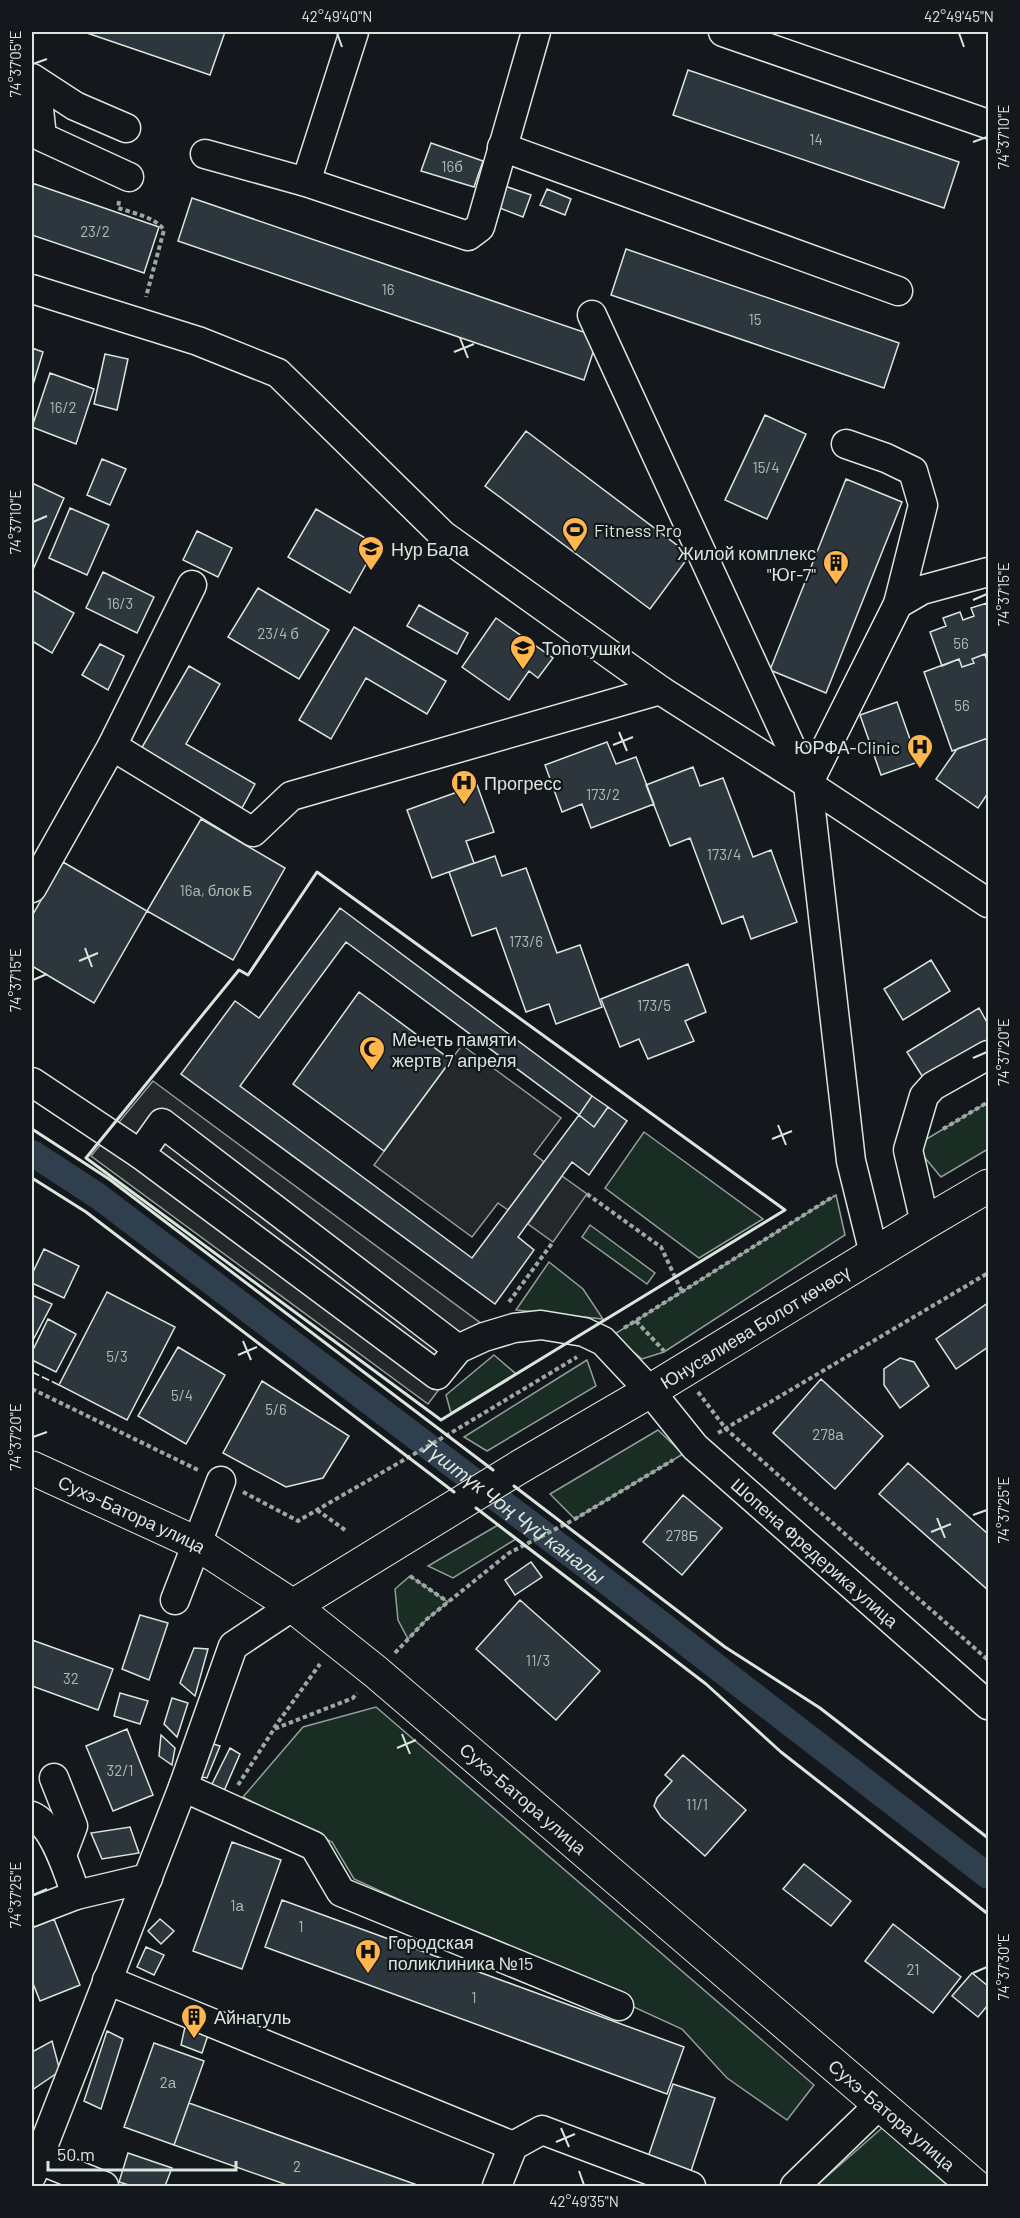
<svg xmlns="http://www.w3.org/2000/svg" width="1020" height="2218" viewBox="0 0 1020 2218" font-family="Barlow,sans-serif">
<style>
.green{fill:#1a2d24;stroke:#939e99;stroke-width:1.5}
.parking{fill:#24282b;stroke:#939e99;stroke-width:1.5}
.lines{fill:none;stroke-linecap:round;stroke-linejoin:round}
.canal{stroke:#2f3f4d;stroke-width:26}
.building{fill:#2c363c;stroke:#d8e6dc;stroke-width:1.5;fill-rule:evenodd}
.minor-casing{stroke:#d8e6dc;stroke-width:31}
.major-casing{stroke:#d8e6dc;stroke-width:35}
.path{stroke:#9da8a2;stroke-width:4;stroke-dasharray:4.5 3;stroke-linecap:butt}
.minor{stroke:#14181c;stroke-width:28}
.major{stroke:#14181c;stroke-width:33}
.fence{stroke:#d8e6dc;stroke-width:1.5;stroke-dasharray:8 3;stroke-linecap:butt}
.wall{stroke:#d8e6dc;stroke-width:3}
.ticks{fill:none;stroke:#d8e6dc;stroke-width:2}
.labels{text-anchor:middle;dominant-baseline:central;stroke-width:4.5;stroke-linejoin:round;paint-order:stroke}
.number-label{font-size:15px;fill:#adbab4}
.poi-label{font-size:18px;fill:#d8e6dc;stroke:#14181c;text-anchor:start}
.street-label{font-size:18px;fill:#d8e6dc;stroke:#14181c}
.water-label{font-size:20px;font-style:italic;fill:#d8e6dc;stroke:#14181c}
.neatline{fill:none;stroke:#d8e6dc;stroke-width:2}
.ticks-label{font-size:15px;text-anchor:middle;fill:#d8e6dc}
</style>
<rect width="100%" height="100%" fill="#14181c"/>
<!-- green -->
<path class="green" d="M988,1102V1149L941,1177L915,1146Z
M644,1132L763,1219L699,1258L605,1188Z
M836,1195L845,1235L664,1352L642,1359L613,1335Z
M590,1225L655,1273L647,1284L582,1237Z
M549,1262L583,1289L603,1319L516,1310Z
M494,1355L516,1374L451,1413L446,1395Z
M587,1360L596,1386L487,1451L464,1437Z
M658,1430L683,1454L575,1519L550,1494Z
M498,1525L516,1539L453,1578L428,1566Z
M410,1576L448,1602L427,1619L408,1639L398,1620L395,1589Z
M376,1707L814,2085L787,2120L727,2078L682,2029L354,1879L332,1842L243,1797L303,1727Z
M882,2128L948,2186H816Z"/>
<!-- parking -->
<path class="parking" d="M462,1045L561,1118L534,1154L544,1162L508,1210L498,1203L472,1237L374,1165Z
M153,1081L486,1327L428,1404L91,1156Z
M562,1176L587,1194L553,1242L528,1224Z"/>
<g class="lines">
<!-- canal -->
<path class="canal" id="s1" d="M32,1153L98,1196L590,1569L988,1876"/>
</g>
<!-- building -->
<path class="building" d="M84,32H225L210,75Z
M688,70L959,162L944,208L673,115Z
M431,143L483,161L474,187L421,171Z
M32,183L159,227L144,273L32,235Z
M499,184L531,195L523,217L492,205Z
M547,189L571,199L565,215L540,205Z
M192,198L598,337L584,380L178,241Z
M626,249L899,343L884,388L611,295Z
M32,348L43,352L32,388Z
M105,354L128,359L117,410L94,404Z
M50,373L94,389L76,444L32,427Z
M765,415L806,434L767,519L725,500Z
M526,431L690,555L650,609L485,486Z
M102,459L126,469L110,505L87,495Z
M846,479L902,502L826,693L770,670Z
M32,483L64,498L32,572Z
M70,508L109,525L87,575L49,558Z
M316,509L377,545L350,593L288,557Z
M197,531L232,548L218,577L183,560Z
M103,572L154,597L137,633L86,608Z
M258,588L329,630L299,679L228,637Z
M32,590L74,613L52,653L32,641Z
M987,603L988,664L985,654L972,659L974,663L962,667L959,659L942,666L930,632L946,626L943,618L960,612L963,620L974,616L971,608Z
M419,605L468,633L457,654L407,626Z
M496,618L553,658L538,678L529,671L509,700L462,667Z
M354,627L446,681L427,714L366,678L331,739L299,720Z
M100,644L124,656L108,690L82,675Z
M985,654L988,664V738L952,751L924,672L959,659L962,667L974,663L972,659Z
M189,666L220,684L186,744L255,784L242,808L141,749Z
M897,702L918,762L881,775L860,715Z
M988,738V793L978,808L936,779L957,749Z
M607,742L616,764L636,757L654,804L591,828L582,804L562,812L545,765Z
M693,767L700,786L723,778L753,857L771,850L797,922L751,939L743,916L722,924L690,838L670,846L646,785Z
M477,785L494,832L466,841L474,863L432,878L407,810Z
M201,819L285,868L233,960L147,911Z
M495,856L502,876L526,868L557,953L580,945L602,1007L556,1024L549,1004L526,1012L496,928L472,936L449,872Z
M63,862L147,911L94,1003L32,966V916Z
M340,908L592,1096L579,1115L594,1127L608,1107L627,1121L589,1175L572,1162L518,1237L534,1250L495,1304L181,1074L235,1001L259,1018ZM346,942L579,1115L472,1258L240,1086Z
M931,960L950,991L903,1020L884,989Z
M688,964L706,1012L685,1021L694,1041L648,1059L639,1039L620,1047L601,999Z
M359,992L451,1060L384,1151L293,1084Z
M979,1008L988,1024V1040L924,1079L907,1052Z
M592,1096L608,1107L594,1127L579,1115Z
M44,1249L79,1266L64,1298L32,1283V1274Z
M107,1292L175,1327L127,1420L59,1385Z
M32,1295L52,1304L32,1342Z
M988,1303V1347L956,1369L936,1339Z
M48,1319L76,1334L56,1372L32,1360V1352Z
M178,1347L225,1375L186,1444L138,1416Z
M900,1358L914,1362L929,1386L900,1408L884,1385V1369Z
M821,1379L883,1436L835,1489L773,1433Z
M262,1381L349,1436L323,1478L286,1487L223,1453Z
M908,1463L988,1534V1590L879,1494Z
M683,1495L722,1528L682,1575L643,1542Z
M531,1562L542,1577L515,1595L505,1580Z
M520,1600L600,1671L556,1720L476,1649Z
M140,1615L168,1623L149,1680L122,1669Z
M32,1640L113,1669L98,1710L32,1686Z
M194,1648L208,1649L195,1696L180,1683Z
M120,1693L148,1701L140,1724L114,1716Z
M172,1698L188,1703L177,1737L164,1724Z
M127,1729L153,1795L113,1811L86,1746Z
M161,1735L175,1748L172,1765L159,1756Z
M210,1743L220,1746L207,1778L196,1776Z
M230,1748L240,1754L224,1791L211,1786Z
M683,1755L746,1810L705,1856L661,1817L654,1806L657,1798L672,1781L665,1775Z
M130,1827L139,1853L102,1859L91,1833Z
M232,1842L281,1860L242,1969L193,1951Z
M804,1864L851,1901L831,1926L783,1889Z
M282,1900L684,2047L667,2094L265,1947Z
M54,1919L80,1985L40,2001L32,1981V1928Z
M160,1919L174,1931L161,1944L148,1931Z
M893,1924L961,1977L933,2013L865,1961Z
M146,1947L164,1955L154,1975L137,1967Z
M972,1973L988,1986V2005L978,2017L952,1996Z
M185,2027L208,2035L202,2053L181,2045Z
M107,2031L123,2039L101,2109L84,2101Z
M52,2041L60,2071L32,2090V2052Z
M154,2043L204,2061L174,2145L124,2127Z
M673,2084L715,2098L691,2171L648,2157Z
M189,2103L420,2186H290L174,2145Z
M128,2153L172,2168L165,2186H132L119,2182Z"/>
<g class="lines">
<defs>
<g id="minor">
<path d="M723,32L988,124"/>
<path d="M32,78L75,106L126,128"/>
<path d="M36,81L42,137L129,177"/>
<path d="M502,147L898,291"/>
<path d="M205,154L306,182L468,236L480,227L536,32"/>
<path d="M306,182L354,32"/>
<path d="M32,289L198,341L278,373L443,535L660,690L291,796L253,832L112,746"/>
<path d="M592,315L808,784"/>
<path d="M846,444L886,458L913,471L923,505L898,604"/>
<path d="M660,690L808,784L988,903"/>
<path d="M32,888L112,746L192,585"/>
<path d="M32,1082L140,1154"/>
<path d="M925,1223L908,1150L924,1096L933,1086L988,1055"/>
<path d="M874,1254L851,1161L808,784L898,604L922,590L988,572"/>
<path id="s2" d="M458,1349L437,1375L140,1154L162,1123L458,1349L484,1337L514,1328L541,1325L584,1332L603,1341L650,1391L695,1447L988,1705"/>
<path d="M175,1600L221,1481"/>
<path d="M54,1778L73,1826L62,1855"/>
<path d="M183,1787L314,1846L341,1892L619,2006"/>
<path d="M32,1816C54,1825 68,1872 76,1895L148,1878"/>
<path d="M32,1912L76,1895"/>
<path d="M107,1980L513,2146L497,2186"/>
<path d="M513,2146L542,2130L691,2186"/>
<path d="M37,2159L104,2186"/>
<path d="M32,2175L183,1787L233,1646L293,1606"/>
<path d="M795,2186L881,2103"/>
</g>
<g id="major">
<path id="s3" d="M32,1468L196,1543L293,1606L376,1672L975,2186"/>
<path id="s4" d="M293,1606L521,1466L650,1391L925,1223L988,1186"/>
</g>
</defs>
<!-- minor casing -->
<use href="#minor" class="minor-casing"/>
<!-- major casing -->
<use href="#major" class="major-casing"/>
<!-- path -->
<path class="path" d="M119,201L118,208C133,213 155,217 164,230L146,297
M943,1129L988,1102
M587,1194L661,1247L682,1292
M509,1302L553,1242
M636,1321L664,1351
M624,1328L834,1196
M32,1389L198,1470
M698,1392L726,1429L988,1660
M718,1433L988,1273
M243,1492L298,1521L454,1431L577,1357
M317,1510L345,1530
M410,1576L448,1602
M395,1653L427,1619L509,1553L575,1519L673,1460
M274,1728L320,1664
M238,1785L274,1729L353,1698L357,1693"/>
<!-- minor -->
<use href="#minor" class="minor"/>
<!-- major -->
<use href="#major" class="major"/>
<!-- fence -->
<path class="fence" d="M32,1372L59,1385"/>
<!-- wall -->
<path class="wall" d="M317,872L785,1210L441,1420L86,1158L239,970L248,975Z
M32,1129L109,1179L493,1470
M32,1178L86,1212L454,1492
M514,1486L725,1647L820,1708L988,1838
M476,1508L706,1684L781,1752L988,1914"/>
</g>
<!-- ticks -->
<path class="ticks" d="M337,33L342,47M959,33L964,47M33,64L47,59M973,142L987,137M460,338L468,358M454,352L474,344M33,522L47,516M973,600L987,594M619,732L627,751M613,745L633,737M85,948L92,967M79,961L98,953M33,980L47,974M973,1058L987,1052M778,1125L786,1145M772,1139L792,1131M243,1341L251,1360M238,1355L257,1347M33,1437L47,1432M973,1515L987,1510M937,1518L945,1538M931,1532L951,1524M402,1734L410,1754M397,1748L416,1740M33,1895L47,1889M973,1973L987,1967M561,2128L569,2147M556,2142L575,2134M579,2171L584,2185"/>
<!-- icons -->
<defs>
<symbol id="stadium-pin" viewBox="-11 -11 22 30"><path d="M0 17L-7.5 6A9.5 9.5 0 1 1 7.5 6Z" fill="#ffb74d" stroke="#14181c"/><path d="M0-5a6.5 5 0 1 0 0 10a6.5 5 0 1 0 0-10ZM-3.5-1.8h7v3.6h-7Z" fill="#111"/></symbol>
<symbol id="school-pin" viewBox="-11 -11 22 30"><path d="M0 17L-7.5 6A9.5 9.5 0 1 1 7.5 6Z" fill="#ffb74d" stroke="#14181c"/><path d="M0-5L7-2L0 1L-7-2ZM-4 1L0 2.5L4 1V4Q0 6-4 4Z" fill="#111"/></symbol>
<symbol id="building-pin" viewBox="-11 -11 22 30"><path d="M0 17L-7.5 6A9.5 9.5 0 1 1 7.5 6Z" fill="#ffb74d" stroke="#14181c"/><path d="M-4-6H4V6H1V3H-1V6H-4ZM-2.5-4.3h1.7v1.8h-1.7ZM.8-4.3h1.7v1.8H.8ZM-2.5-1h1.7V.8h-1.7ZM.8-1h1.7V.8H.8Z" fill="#111"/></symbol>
<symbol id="hospital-pin" viewBox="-11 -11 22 30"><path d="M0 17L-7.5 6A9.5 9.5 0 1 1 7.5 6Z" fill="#ffb74d" stroke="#14181c"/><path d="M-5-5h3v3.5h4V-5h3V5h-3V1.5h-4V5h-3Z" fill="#111"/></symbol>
<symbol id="mosque-pin" viewBox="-11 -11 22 30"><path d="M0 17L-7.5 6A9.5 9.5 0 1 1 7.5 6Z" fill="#ffb74d" stroke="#14181c"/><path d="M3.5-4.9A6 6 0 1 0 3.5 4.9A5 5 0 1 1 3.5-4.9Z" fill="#111"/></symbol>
</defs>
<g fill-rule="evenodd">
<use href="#stadium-pin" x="560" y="515" width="30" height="40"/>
<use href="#school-pin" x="356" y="534" width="30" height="40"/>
<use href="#building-pin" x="821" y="548" width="30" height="40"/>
<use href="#school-pin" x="508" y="633" width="30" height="40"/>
<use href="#hospital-pin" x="905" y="732" width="30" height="40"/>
<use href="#hospital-pin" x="449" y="768" width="30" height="40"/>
<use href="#mosque-pin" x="357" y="1034" width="30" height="40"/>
<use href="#hospital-pin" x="353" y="1937" width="30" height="40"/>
<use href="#building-pin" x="179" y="2002" width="30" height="40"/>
</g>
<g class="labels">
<!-- number labels -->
<g class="number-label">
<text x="816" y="139">14</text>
<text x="452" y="166">16б</text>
<text x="95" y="231">23/2</text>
<text x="388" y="289">16</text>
<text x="755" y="319">15</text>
<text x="63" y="407">16/2</text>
<text x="766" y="467">15/4</text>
<text x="120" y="603">16/3</text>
<text x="278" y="633">23/4 б</text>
<text x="961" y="643">56</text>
<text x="962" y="705">56</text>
<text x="603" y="794">173/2</text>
<text x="724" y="854">173/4</text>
<text x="216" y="890">16а, блок Б</text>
<text x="526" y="941">173/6</text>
<text x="654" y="1005">173/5</text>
<text x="117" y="1356">5/3</text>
<text x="182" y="1395">5/4</text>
<text x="276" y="1409">5/6</text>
<text x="828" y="1434">278а</text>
<text x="682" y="1535">278Б</text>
<text x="538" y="1660">11/3</text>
<text x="71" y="1678">32</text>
<text x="120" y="1770">32/1</text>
<text x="697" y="1804">11/1</text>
<text x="237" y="1905">1а</text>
<text x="301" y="1926">1</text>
<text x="913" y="1969">21</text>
<text x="474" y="1997">1</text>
<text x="168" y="2082">2а</text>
<text x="297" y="2166">2</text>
</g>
<!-- poi labels -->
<g class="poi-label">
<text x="594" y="530">Fitness Pro</text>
<text x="391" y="549">Нур Бала</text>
<text x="816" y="553" text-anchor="end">Жилой комплекс<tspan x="816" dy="21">"Юг-7"</tspan></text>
<text x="542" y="648">Топотушки</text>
<text x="900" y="747" text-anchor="end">ЮРФА-Clinic</text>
<text x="484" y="783">Прогресс</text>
<text x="392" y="1039">Мечеть памяти<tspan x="392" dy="21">жертв 7 апреля</tspan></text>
<text x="388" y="1942">Городская<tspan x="388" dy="21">поликлиника №15</tspan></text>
<text x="214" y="2017">Айнагуль</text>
</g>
<!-- street labels -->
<g class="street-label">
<text stroke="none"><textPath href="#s4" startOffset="540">Юнусалиева Болот көчөсү</textPath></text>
<text stroke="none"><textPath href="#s3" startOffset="110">Сухэ-Батора улица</textPath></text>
<text stroke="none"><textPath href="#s2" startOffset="1266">Шопена Фредерика улица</textPath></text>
<text stroke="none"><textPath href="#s3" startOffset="596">Сухэ-Батора улица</textPath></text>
<text stroke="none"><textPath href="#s3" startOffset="1082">Сухэ-Батора улица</textPath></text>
</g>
<!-- water labels -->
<g class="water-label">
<text stroke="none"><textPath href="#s1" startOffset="600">Түштүк Чоң Чүй каналы</textPath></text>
</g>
</g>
<!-- border -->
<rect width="1020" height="2218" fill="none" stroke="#14181c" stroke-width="66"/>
<!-- scale -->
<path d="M48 2161v9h188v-9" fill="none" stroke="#d8e6dc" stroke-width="3"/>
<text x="57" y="2161" font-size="18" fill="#d8e6dc" stroke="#14181c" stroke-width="4.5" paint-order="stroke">50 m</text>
<rect x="33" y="33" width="954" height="2152" class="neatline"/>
<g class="ticks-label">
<text x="337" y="22">42°49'40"N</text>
<text x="959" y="22">42°49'45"N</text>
<text transform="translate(16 64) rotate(-90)" y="5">74°37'05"E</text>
<text transform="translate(1004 137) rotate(-90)" y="5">74°37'10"E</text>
<text transform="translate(16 522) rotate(-90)" y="5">74°37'10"E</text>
<text transform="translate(1004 594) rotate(-90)" y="5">74°37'15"E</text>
<text transform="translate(16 980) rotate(-90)" y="5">74°37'15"E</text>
<text transform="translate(1004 1052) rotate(-90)" y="5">74°37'20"E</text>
<text transform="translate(16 1437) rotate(-90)" y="5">74°37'20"E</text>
<text transform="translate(1004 1510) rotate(-90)" y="5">74°37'25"E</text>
<text transform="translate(16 1895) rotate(-90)" y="5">74°37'25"E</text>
<text transform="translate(1004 1967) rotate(-90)" y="5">74°37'30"E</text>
<text x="584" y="2207">42°49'35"N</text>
</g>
</svg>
